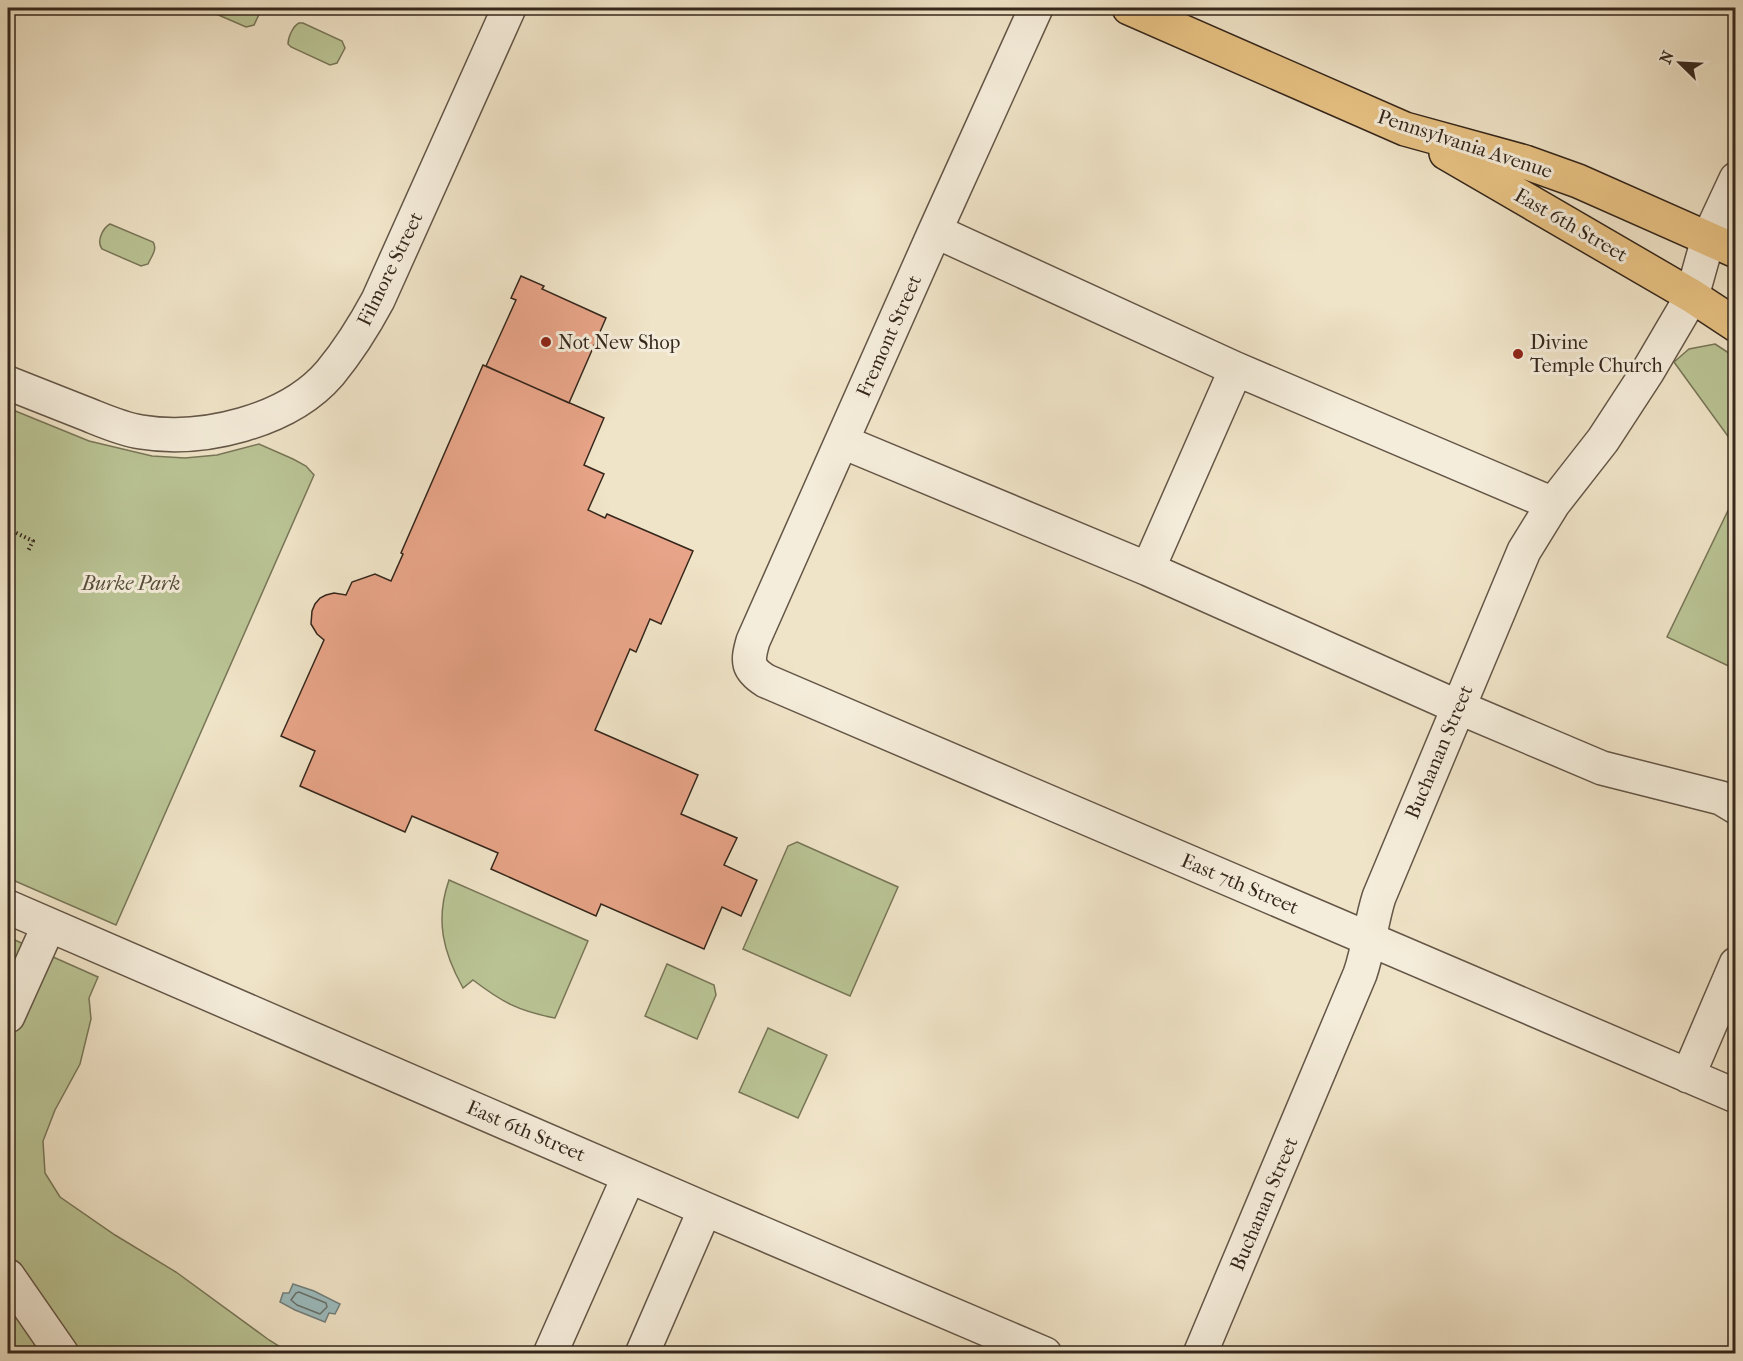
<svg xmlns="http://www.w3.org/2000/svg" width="1743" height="1361" viewBox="0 0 1743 1361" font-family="'IM FELL French Canon',serif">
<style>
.green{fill:#bac495;stroke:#787658;stroke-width:1.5}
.water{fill:#9dbcbe;stroke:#73807d;stroke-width:1.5}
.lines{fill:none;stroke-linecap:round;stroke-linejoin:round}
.shore{stroke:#69726d;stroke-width:1.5}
.building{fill:#e8a488;stroke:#35271c;stroke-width:1.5}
.minor-casing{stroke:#645647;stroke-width:36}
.major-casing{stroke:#35271c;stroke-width:36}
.path{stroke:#35271c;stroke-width:4;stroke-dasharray:1.5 3;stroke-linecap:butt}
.minor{stroke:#f5eddb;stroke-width:33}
.major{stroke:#e8c284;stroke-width:33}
.poi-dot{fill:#8f2418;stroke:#f5eddb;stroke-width:2}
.labels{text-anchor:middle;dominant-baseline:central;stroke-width:6;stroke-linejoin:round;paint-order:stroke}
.street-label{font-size:20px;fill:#35271c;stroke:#f5eddb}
.poi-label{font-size:20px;fill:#35271c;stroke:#f5eddb;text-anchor:start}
.park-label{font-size:20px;font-style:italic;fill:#564e3a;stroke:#f5eddb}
</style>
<rect width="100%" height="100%" fill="#f0e4c8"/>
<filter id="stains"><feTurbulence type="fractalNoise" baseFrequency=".00333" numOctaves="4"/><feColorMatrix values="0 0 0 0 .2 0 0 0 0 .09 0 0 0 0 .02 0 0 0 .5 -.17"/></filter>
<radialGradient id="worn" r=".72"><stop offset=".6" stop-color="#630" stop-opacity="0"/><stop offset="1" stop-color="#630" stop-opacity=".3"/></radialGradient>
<!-- green -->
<path class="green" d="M205,8H261V10L254,25L246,27L207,10Z
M299,23H303L342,41L345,48L337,63L330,65L291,47L288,44C288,37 293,26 299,23Z
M110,224L153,242C158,249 151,257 148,264L141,266L102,249C96,241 103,228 110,224Z
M1715,344L1735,357V446L1674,362L1689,349Z
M8,408L89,441L152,456L185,458L217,455L259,444L293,459L306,466L314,475L116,925L8,878Z
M1735,496V669L1667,637Z
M797,842L898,887L850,996L743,949L788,846Z
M449,880L588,941L555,1018C518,1011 502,1002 473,980L463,988C443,952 435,920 449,880Z
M8,937L98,977L89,998L91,1019L80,1064L55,1110L43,1141L45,1173L60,1197L115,1235L176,1272L269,1340L290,1353H8Z
M667,964L714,985L716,995L697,1039L645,1016Z
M768,1028L827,1055L798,1118L739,1092Z"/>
<!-- water -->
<path class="water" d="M293,1284L314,1291L340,1304L335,1314L329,1313L325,1322L295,1310L280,1302L283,1293H289Z"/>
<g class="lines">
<!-- shore -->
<path class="shore" d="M299,1292L326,1303L327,1307L320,1314L297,1305L291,1300L296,1293Z"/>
</g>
<!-- building -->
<path class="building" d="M521,276L544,286L542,289L606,318L569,403L486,366L516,300L511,298Z
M483,365L604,418L584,465L604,474L588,510L605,518L607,514L693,551L661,624L650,619L636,652L630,649L595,730L698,775L681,814L737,838L724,865L757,880L741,916L722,907L704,949L601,904L596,916L491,869L498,853L412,816L405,832L300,786L315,751L281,736L324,640L317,634L311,624L312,611L315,604L320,598L326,595L334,593L346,595L352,582L375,574L391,581L403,554L401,553Z"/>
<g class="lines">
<defs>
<path id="minor" d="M1036,8L935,231L753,641C747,662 747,669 766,681L1736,1096
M935,231L1236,369L1553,504
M8,383C33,393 59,403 84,413C102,420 121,429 141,432C202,442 288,422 330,373C349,350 364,326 378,300L509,8
M843,442L1148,569L1458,707L1602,768L1721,798L1736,807
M1148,569L1236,369
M8,907L705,1209L1045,1354
M8,1016L49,925
M1688,1076L1736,964
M8,1276L62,1354
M550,1354L629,1176
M642,1354L705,1209
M1200,1354L1360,974C1369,948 1371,922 1379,897L1524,551L1553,504L1603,440L1648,371L1692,296L1708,239L1736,179"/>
<path id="major" d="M1129,8L1405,129L1525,162L1578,181L1736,251
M1446,153L1692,296L1736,325"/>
</defs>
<!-- minor casing -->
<use href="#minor" class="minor-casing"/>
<!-- major casing -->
<use href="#major" class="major-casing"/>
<!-- path -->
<path class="path" d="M8,529L33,541L28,551"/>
<!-- minor -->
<use href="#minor" class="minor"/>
<!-- major -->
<use href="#major" class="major"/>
</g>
<!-- markers -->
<g class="poi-dot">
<circle cx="546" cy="342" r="6"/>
<circle cx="1518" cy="354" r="6"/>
</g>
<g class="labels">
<!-- street labels -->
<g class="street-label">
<text transform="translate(1465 144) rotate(18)">Pennsylvania Avenue</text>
<text transform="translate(1571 225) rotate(30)">East 6th Street</text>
<text transform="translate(390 269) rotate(-64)">Filmore Street</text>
<text transform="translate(889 336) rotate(-66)">Fremont Street</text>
<text transform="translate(1439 752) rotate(-67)">Buchanan Street</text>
<text transform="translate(1240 884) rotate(23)">East 7th Street</text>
<text transform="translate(526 1131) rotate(23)">East 6th Street</text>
<text transform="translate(1264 1204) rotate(-67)">Buchanan Street</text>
</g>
<!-- poi labels -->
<g class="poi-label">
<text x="558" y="342">Not New Shop</text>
<text x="1530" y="342">Divine<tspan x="1530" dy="23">Temple Church</tspan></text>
</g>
<!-- park labels -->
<g class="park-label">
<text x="131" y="583">Burke Park</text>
</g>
</g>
<!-- margin -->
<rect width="1743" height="1361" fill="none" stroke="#f0e4c8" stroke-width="30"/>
<rect x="9" y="9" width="1725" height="1343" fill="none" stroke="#35271c" stroke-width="3"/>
<rect x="15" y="15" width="1713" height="1331" fill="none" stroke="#35271c" stroke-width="1.5"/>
<!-- north arrow -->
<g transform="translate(1680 63) rotate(294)" stroke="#f5eddb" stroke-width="4.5" paint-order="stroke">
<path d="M0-4.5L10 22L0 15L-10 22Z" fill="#35271c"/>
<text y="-9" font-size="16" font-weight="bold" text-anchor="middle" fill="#35271c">N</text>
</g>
<rect width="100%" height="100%" filter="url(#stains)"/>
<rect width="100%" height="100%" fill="url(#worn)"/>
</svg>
